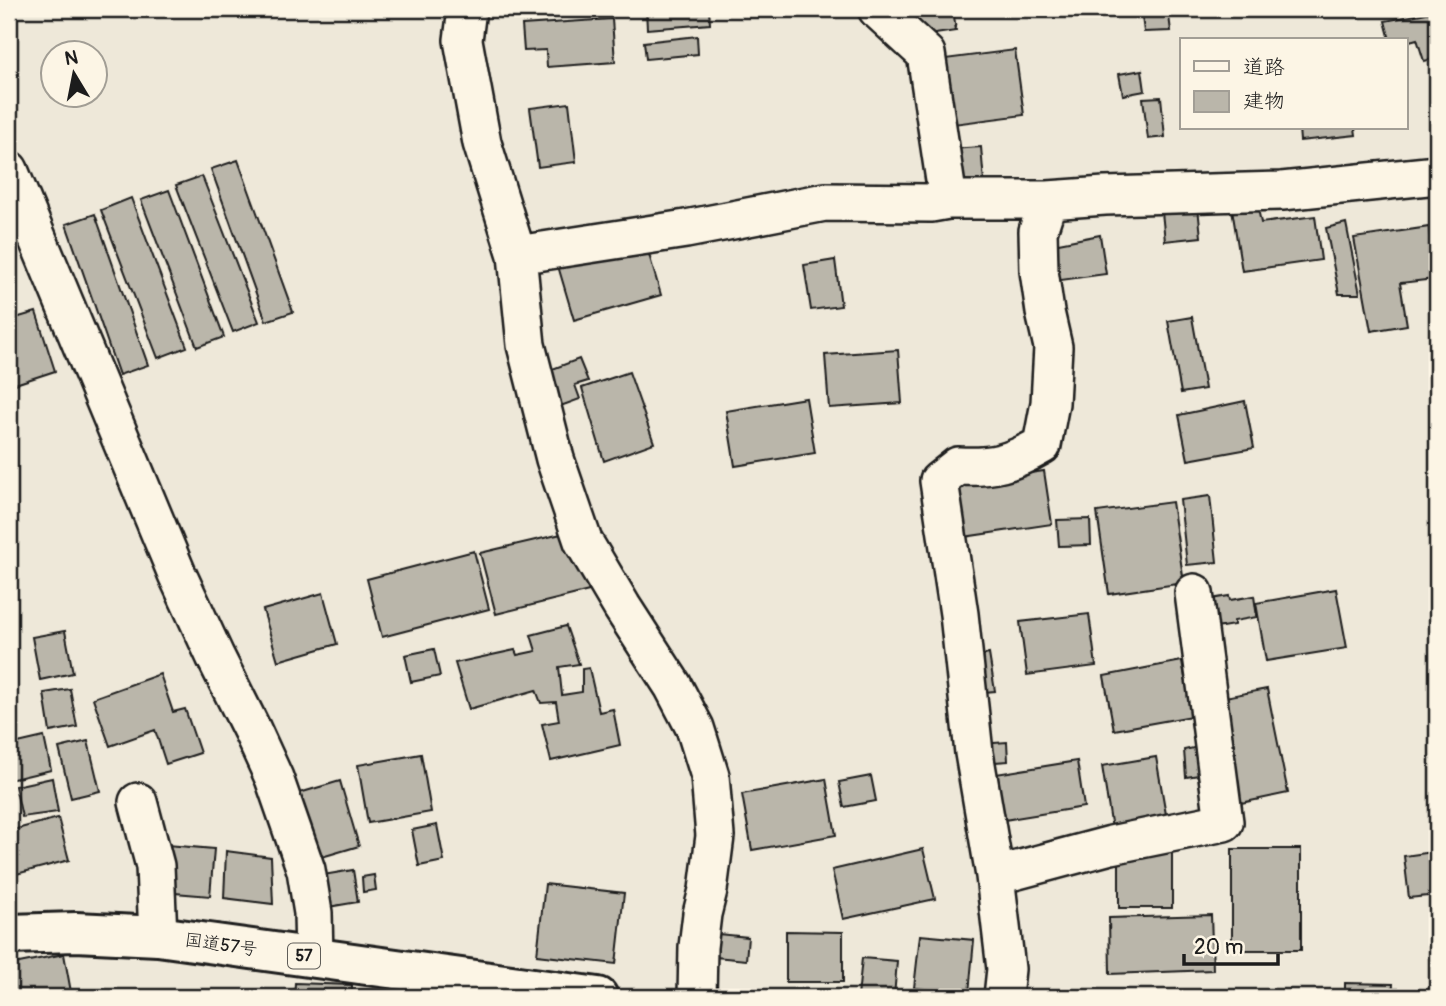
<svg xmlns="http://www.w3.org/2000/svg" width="1446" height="1006" viewBox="0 0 1446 1006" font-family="Pangolin,'Klee One',sans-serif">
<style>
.building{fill:#bab6aa;stroke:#1c1c1c;stroke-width:2}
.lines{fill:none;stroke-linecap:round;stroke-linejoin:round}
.minor-casing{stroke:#1c1c1c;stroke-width:42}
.trunk-casing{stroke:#1c1c1c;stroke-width:44}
.minor{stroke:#fcf5e5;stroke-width:37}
.trunk{stroke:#fcf5e5;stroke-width:38}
.labels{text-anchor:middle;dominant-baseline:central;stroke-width:7;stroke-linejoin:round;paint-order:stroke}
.shield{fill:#fcf5e5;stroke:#5f5d58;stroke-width:2}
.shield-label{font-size:16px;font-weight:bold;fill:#1c1c1c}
.street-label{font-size:18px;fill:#1c1c1c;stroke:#fcf5e5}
</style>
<rect width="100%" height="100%" fill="#eee8d9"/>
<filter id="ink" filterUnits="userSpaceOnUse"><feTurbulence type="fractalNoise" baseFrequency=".0143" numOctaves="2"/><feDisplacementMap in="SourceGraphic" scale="14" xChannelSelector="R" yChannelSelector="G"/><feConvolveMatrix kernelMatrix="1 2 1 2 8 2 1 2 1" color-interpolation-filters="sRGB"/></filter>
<g filter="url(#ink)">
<!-- building -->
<path class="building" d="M646,9H709L710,24L647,29Z
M917,9H953L956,31L921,36Z
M1141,9H1168L1171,31L1144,32Z
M1437,11V58L1424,61L1417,39L1406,42V40H1390L1385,21Z
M612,19L615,62L547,67L546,50L524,51L522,25Z
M697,36L698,54L646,59L644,42Z
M1015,50L1024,115L946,125L937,60Z
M1142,70L1145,91L1123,95L1119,74Z
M1161,97L1165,137L1148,139L1143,98Z
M569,103L576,162L538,167L530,108Z
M1299,128H1355L1356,135L1300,141Z
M981,147L984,182L954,184L951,149Z
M238,160L293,312L266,321L211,169Z
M202,176L259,322L233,332L176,185Z
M169,190L224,337L197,347L141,200Z
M131,198L187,347L158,358L101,210Z
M1257,204L1261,223L1315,216L1321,260L1242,271L1232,209Z
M1198,207L1201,237L1165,241L1162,212Z
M95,214L148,365L119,375L66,224Z
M1346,223L1360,294H1339L1326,228Z
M1429,227L1434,279L1400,283L1407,325L1371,331L1354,238Z
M1100,235L1106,274L1054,281L1048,245Z
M645,241L661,295L574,320L558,266Z
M835,260L841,306L811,310L804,265Z
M36,312L55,371L9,386V320Z
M1192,317L1205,389L1181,393L1168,321Z
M898,350L902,403L829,408L825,355Z
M579,359L588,381L575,385L580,399L555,408L539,374Z
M629,372L654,443L604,461L582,388Z
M806,398L815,453L735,466L726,411Z
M1245,401L1254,448L1188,460L1179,415Z
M1044,471L1052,524L957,538L950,485Z
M1210,496L1217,562L1187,565L1180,500Z
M1172,502L1184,583L1109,594L1097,512Z
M1090,519L1091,545L1059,546L1057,520Z
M570,532L580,558L589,591L496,614L480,553Z
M474,551L489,609L382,637L367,579Z
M1336,589L1347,648L1266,661L1256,603Z
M323,593L337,644L278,661L263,610Z
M1229,596L1230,600L1254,596L1257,617L1234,621V625L1210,629L1205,600Z
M1089,614L1096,666L1027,675L1020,622Z
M566,626L579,664L559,667L562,695L582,692V669L589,668L599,712L613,709L620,745L551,761L542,724L559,721L556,702L541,703L536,690L469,709L455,663L515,650L517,655L536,651L531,635Z
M65,631L73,673L40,680L32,637Z
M434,649L440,676L411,682L405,655Z
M989,654L995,691L973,693L969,658Z
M1182,661L1192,716L1114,730L1104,676Z
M160,674L173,712L185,709L200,753L166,764L155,730L110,746L93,698Z
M70,689L77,727L50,732L44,693Z
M1267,689L1288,793L1241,803L1220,698Z
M44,737L51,770L9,780V745Z
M88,741L100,791L71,798L59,748Z
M1007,742L1008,761L981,763L980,744Z
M1208,745L1212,773L1186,777L1184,750Z
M421,754L431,812L368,823L358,765Z
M1156,757L1168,826L1113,835L1102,766Z
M1077,761L1084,807L1004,820L996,774Z
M871,776L876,801L844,807L839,782Z
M52,778L58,812L22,817L15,786Z
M826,779L836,835L752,850L742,794Z
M340,781L359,846L315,859L296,794Z
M58,818L69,860L9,876V831Z
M437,825L444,861L419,866L412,830Z
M167,845L214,849L210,896L163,892Z
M923,849L935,899L843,919L832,870Z
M1232,849H1301V950H1232Z
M1172,850V908H1119V851Z
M226,851L271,857L273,904L224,898Z
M1433,852L1437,895L1409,898L1404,856Z
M353,870L358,902L328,907L323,875Z
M374,875L376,890L363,892L362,877Z
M545,884L624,893L616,964L537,955Z
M1211,915L1213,970L1110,974L1109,918Z
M786,931L843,932V982H786Z
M708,933L748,937L746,960L705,956Z
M920,935L974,940L969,993L914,988Z
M64,954L71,992L45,997H12L9,981V965Z
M862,958L897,961L894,997H858Z
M295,983L352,985V997H294Z
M1345,983L1393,984L1392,997H1345Z"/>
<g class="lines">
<defs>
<path id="minor" d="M467,9L463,40L482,143L517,255L526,345L555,459L583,541L622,607L673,686L695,728L710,776L715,836L708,890L702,914L698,947L697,997
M877,9L926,54L948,200
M9,170L177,574L215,656L252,730L274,778L306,870L313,913L314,958
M517,255L686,229L825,202L931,203L948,200H1048L1105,196L1282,191L1437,175
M138,802L155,866L158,936
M995,876L1111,845L1224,822L1194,593
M1003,997L1006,969L995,876L974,753L959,614L939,481L958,466C993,468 1011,463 1042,445L1050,403L1053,347L1045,312L1039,271L1038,231L1048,200"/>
<path id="trunk" d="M9,934L76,932L158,936L598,997"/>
</defs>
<!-- minor casing -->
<use href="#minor" class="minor-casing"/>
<!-- trunk casing -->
<use href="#trunk" class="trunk-casing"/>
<!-- minor -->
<use href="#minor" class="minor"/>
<!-- trunk -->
<use href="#trunk" class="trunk"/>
</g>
</g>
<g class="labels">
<!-- shield labels -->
<rect class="shield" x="288" y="943.5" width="32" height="25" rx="5"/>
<g class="shield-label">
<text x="304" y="956">57</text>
</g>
<!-- street labels -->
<g class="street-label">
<text transform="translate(221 945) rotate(8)">国道57号</text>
</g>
</g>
<!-- margin -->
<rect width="1446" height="1006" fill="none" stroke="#fcf5e5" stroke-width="35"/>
<rect x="18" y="18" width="1411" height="971" fill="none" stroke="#1c1c1c" stroke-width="2.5" filter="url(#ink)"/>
<!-- legend -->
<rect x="1180" y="38" width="228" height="91" fill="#fcf5e5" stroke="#a29e95" stroke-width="2"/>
<rect x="1194" y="61" width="35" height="10" fill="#fcf5e5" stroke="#a29e95" stroke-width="2"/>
<text x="1243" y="74" font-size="21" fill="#1c1c1c">道路</text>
<rect x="1194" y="91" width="35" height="21" fill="#bab6aa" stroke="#a29e95" stroke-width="2"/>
<text x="1243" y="108" font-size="21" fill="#1c1c1c">建物</text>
<!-- north arrow -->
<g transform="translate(74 74) rotate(350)"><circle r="33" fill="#fcf5e5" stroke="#a29e95" stroke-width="2"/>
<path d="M0-5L12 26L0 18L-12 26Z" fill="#1c1c1c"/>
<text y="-10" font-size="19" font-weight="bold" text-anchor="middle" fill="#1c1c1c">N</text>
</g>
<!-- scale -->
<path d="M1184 954v10h94v-10" fill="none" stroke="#1c1c1c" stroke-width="3.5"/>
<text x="1194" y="954" font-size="21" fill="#1c1c1c" stroke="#fcf5e5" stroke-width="5" paint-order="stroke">20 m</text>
</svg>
